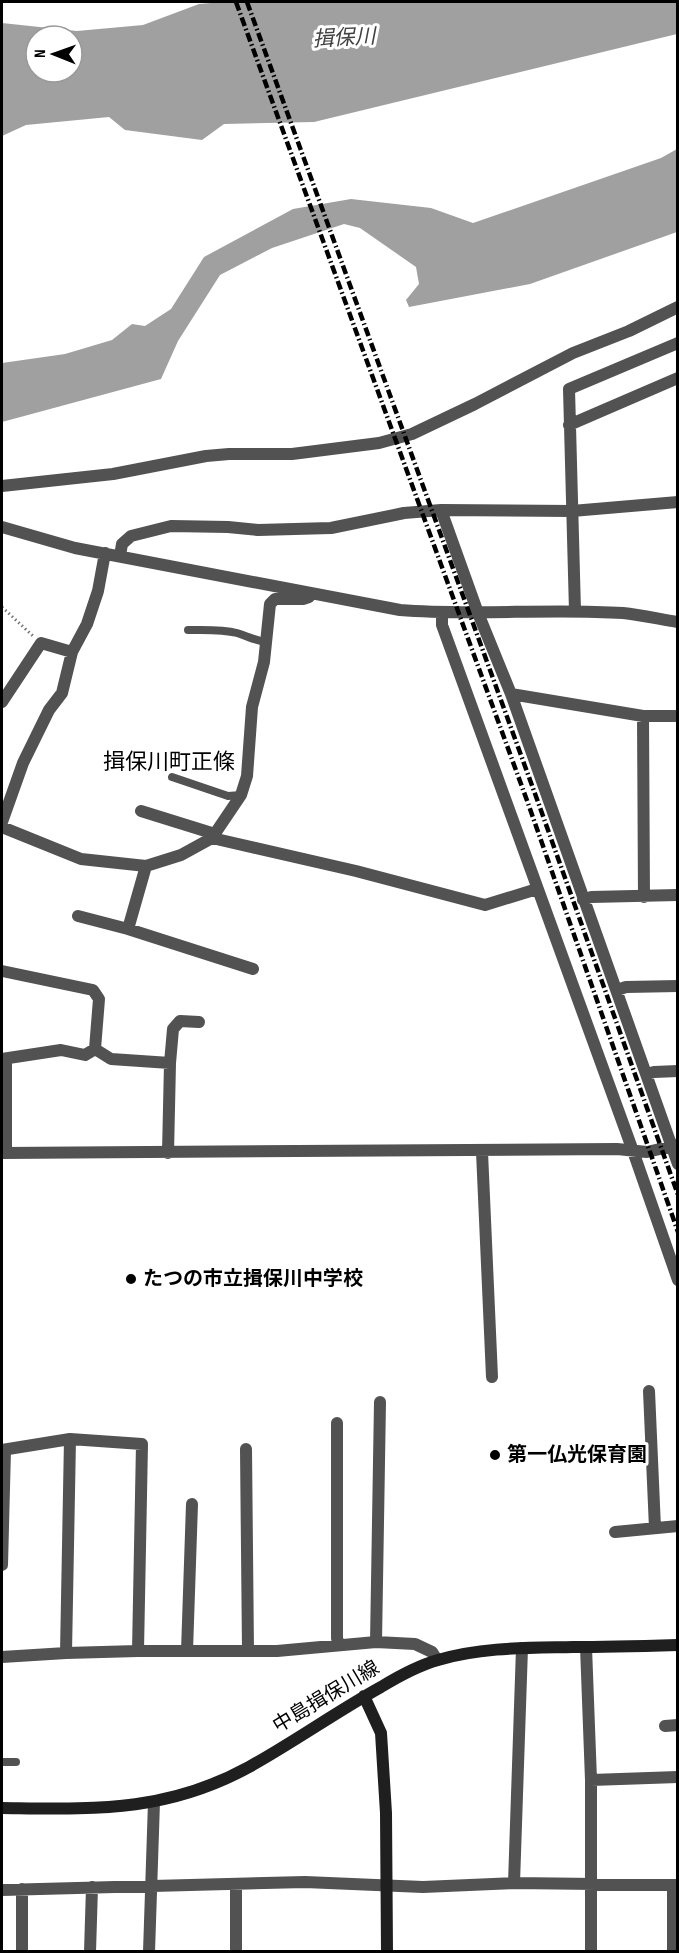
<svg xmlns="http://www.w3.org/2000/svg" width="679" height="1953" viewBox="0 0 679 1953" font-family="'Sofia Sans Condensed','Noto Sans JP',sans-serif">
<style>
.water{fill:#a0a0a0;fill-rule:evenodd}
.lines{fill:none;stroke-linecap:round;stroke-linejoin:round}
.path{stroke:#747474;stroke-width:3;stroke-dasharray:1.5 3;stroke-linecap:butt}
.lane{stroke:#525252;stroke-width:8}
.street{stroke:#525252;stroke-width:12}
.secondary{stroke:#1f1f1f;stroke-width:12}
.rail{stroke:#000;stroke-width:4.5;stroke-dasharray:9 3 1.5 3;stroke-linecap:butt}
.poi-dot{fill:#000;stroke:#fff;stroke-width:2}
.labels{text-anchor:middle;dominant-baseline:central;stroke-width:6;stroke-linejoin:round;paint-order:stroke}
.poi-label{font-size:20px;font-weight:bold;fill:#000;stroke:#fff;text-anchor:start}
.street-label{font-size:20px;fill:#000;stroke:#fff}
.water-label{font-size:21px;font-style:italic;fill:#414141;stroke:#fff}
.quarter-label{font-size:22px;fill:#000;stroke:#fff}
</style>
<rect width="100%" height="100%" fill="#fff"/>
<!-- water -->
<path class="water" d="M224,2H677V34L314,122L224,124L202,140L125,130L109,117L26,125L2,136V23L77,31L143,25L199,4ZM36,36H72V72H36Z
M677,149V232L530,284L409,307L406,300L419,284L416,267L360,228L344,224L272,248L220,275L178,341L161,379L2,422V363L65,354L112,340L132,324L145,326L171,309L204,257L293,209L351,199L431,208L473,223L661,158Z"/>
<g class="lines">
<!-- path -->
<path class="path" d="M2,607L33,636"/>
<!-- lane -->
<path class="lane" d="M188,630C204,630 222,629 237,633C247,636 254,640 265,642
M172,777L228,796L241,795
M2,1762H16"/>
<!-- street -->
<path class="street" d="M569,425L678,378
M2,486L113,474L206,456L229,454H292L379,443L412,434L475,404L573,353L629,331L678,307
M441,510L478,613L511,694L678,1164
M2,527L75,548L400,610C474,616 548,608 623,613C641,615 659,619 678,622
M120,556L122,544L131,536L171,526L228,527L258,530L331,528L404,513L441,510L572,511L678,502
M575,611L569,389L678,343
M442,613V625L633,1151L678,1280
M511,694L643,716H678
M2,702L41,643L72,652
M643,716L644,897
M141,811L215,834
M2,822L23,763L49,710L62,693L72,652L87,624L98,591L105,553
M2,827L81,859L146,866L181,855L212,838L241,795L247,776L252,707L264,662L270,604L275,599H303L309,597
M212,838L356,871L485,905L537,889
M583,900L591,897L678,895
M78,916L128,929L253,969
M128,929L146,866
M2,971L93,990L99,999L95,1049
M617,990L626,987L678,986
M2,1059L61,1050L85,1055L95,1049L111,1059L170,1063
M6,1059V1153
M647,1074L654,1072L678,1071
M482,1152L492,1377
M2,1153L617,1149L647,1152L677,1145
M168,1153L170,1063L173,1029L180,1021L199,1022
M649,1391L655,1528
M337,1423V1638L339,1645
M246,1449L248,1651
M2,1450L70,1439L142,1444L138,1651
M615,1532L678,1526
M2,1565L5,1450
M376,1642L380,1402
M586,1647L591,1780V1952
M187,1651L192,1504
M66,1653L70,1439
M2,1657L66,1653L138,1651H277L376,1642L415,1644L432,1652L437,1660
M665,1726L678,1725
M591,1780L678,1777
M514,1883L522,1648
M22,1889V1952
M2,1890L305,1882L423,1887L514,1883L678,1885
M90,1952L92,1887
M149,1952L154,1802
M236,1952V1884
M673,1952V1885"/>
<!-- secondary -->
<path class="secondary" d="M364,1696L381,1733L386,1813L387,1952
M2,1808C93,1809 165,1813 249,1767C294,1742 336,1712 381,1687C399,1676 417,1666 438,1660C482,1647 527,1648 573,1647C608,1647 643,1646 678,1645"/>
<!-- rail -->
<path class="rail" d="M236,2L529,806L678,1232
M247,2L538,802L678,1195"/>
</g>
<!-- markers -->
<g class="poi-dot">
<circle cx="131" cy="1279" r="6"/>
<circle cx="495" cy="1455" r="6"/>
</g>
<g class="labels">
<!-- poi labels -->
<g class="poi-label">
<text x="143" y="1279">たつの市立揖保川中学校</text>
<text x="507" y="1455">第一仏光保育園</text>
</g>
<!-- street labels -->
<g class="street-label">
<text transform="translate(326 1697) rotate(-31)">中島揖保川線</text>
</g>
<!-- water labels -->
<g class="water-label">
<text transform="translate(344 38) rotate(-3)">揖保川</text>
</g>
<!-- quarter labels -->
<g class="quarter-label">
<text x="169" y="762">揖保川町正條</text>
</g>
</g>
<!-- border -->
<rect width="679" height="1953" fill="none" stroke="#000000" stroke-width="6"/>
<!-- north arrow -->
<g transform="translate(54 54) rotate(271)"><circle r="28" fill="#ffffff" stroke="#999999" stroke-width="1.5"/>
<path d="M0-4.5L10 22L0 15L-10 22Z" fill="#000000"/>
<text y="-9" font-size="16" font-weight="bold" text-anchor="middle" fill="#000000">N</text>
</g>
</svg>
